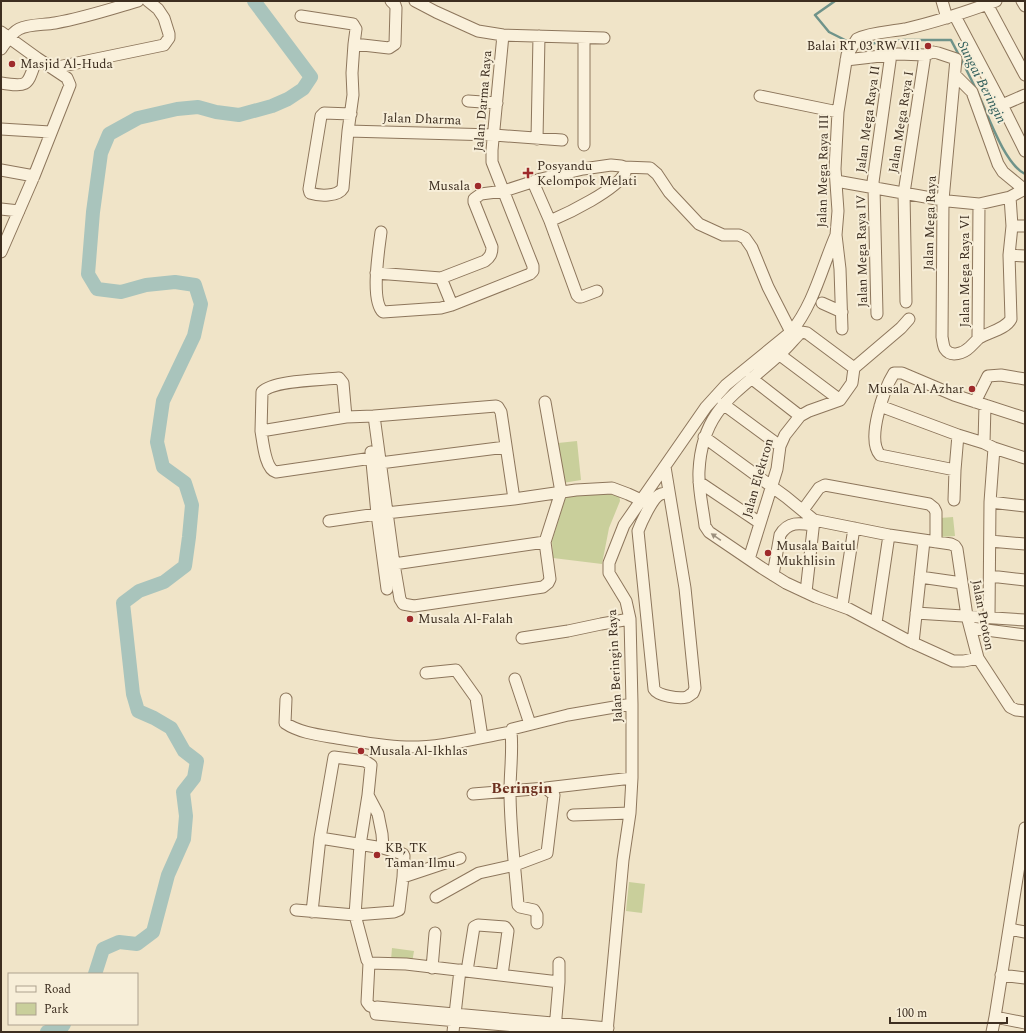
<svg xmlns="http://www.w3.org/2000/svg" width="1026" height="1033" viewBox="0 0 1026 1033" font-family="Spectral,serif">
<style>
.green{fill:#c9cf9b}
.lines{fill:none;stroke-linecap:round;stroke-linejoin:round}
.stream{stroke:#6f938a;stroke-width:2.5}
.river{stroke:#a9c4bc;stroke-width:14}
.minor-casing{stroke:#8d765c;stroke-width:13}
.minor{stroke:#faf1dc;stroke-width:11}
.oneway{fill:#9c907e}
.poi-dot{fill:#9e2a2b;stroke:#f7eed8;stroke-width:1.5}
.labels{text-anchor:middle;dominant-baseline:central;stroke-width:4;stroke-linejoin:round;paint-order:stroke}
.poi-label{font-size:13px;fill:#3d2e20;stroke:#f7eed8;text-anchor:start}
.street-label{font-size:13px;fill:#3d2e20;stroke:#f7eed8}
.water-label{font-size:14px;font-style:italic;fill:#2f5d5a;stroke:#f7eed8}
.quarter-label{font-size:15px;font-weight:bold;fill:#6b2e1e;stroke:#f7eed8}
</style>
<rect width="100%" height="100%" fill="#f0e4c8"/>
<!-- green -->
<path class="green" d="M577,441L581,480L563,483L558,443Z
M615,490L619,494L620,501L609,528L602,564L553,558L552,541L567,493Z
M953,517L955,536L941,537L940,518Z
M629,882L645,884L642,913L626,911Z
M392,948L414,951L412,963L391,960Z"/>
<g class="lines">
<!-- stream -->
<path class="stream" d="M835,1L815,15L829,32L851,43
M858,45L904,40H951C961,59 971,78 980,98C989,118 1005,164 1025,174"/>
<!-- river -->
<path class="river" d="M95,974L103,949L119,942L137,944L153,932L168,875L184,839L186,816L183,792L194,778L197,761L184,751L171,728L154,718L138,711L133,694L123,603L139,591L164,582L185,566L189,537L192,505L185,483L163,467L157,442L163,401L194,336L201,304L195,285L175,282L146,285L121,292L97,289L88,274L93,212L101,153L109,134L138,118L177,109L198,107L216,112L239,115L272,106L288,99L303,89L311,77L254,1
M47,1032L62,1027L64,1024"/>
<defs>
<path id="minor" d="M415,1L436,12L478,31L503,35L604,38
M942,1L947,18
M1022,1L1025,6
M987,4L1025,75
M301,16L353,24L356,29L354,44L389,48L395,44L396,8L395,5L391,1
M955,16L1002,105L1025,151
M1,32L37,58L67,78L70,85L34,176L1,252
M584,38V145
M1,49C6,42 11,33 19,29C29,24 44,25 55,23C84,18 111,9 138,1
M846,60L898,54L925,55L933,52L938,53L956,59L943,200L942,337C943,341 943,346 945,349C951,358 964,353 970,347C973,344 976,341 979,338C989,332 1006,329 1011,319L1009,255L1012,226L1010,197
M53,68L164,45L169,38V34L164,18L158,9L148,1
M955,75L972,92L998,164L1003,172L1025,190
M1,83C31,88 27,84 37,58
M760,96L838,112
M468,101L497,103
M1002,105L1025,95
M351,114L324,113L321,116L309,189L310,193C319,196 338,197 343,188L348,131L353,95L352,73L354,44
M1,129L50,132
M348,131L494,135L562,140
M537,139L539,36
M624,167L650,168L657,174L669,192L699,224L723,235H739L745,238L752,248L768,287L791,332
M1,170L34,176
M836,181L948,201L979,204L1010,197L1025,189
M533,182L550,221L577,295L579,297H581L597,291
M1,209L19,211
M1012,226H1025
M381,232C379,249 370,300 383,312L441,308L452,305L530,274L533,271V266L492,162V150L503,35
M836,235L840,269L842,329
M1009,255L1025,256
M376,273L441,278L485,261C490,257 492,254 492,247L474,202V199L481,194L504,191L541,179L583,169L611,165L621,166L624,167L625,173C616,190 569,213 550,221
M441,278L452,305
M906,302L904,193L925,55
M822,303L842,312
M877,314L874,188L873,182L891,54
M978,339L979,204
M780,355L840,400
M854,368L807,333L801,332C794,339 788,347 780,354C739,392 702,407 699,471C698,489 703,508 705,526L709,532L762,568L786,583L816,597L849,609L909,641L953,661H964L978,658
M854,368L901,328L909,319
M751,378L800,416
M975,402L988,376L1001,375L1025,379
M723,404L780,446
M880,406L958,435L984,443L994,448L1025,458
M374,416L394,564L400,599L403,604L414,606L543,587L548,583L550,579L545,542L561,492L545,402
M261,431L262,392C273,380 322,380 339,378L343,383L346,417
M958,435L955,470L880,455C866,439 884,389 894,373H902L954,395L1025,418
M704,437L786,497L814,520L889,535L951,544L955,546L957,549L967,616L978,658L1010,707L1016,710L1025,711
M984,443L985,405
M371,452L377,514L387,589
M379,457L276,472C265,469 263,442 261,431L346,417L374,416L496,406L498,407L501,412L514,499
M380,463L506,447
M665,467L685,588L695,688L693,693C691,694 689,696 687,697C679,699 658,696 654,689L638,531C641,523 652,499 659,495C662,493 666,493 669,492
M699,482L760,523
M954,500L955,470
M990,502L1025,506
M803,510L819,488L825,485L929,504L934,508L936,512V542
M329,521L377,514L514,499L576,490L612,488L628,494L641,500
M990,541L1025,544
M749,559L777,469L780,446L785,435L800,416L809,411L840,400L852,383L854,368
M394,564L545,542
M773,575L780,535C788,521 800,523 813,525
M990,576L1025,580
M920,577L962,583
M806,592L814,520
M842,606L854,528
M916,613L1025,620
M989,616L990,502L994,448
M876,623L889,535
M971,628L1025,635
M522,638L568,631L601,624L630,619
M913,643L924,541
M426,673L456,670L476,698L482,737
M515,679L530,724
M286,699L285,723C300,733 319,735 337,738C360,742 382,746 406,747C441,748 476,738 511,732C513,751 510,771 510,791C510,829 515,867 518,905L520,907L534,910L537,915V923
M511,732L512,729L568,715L632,704
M473,794L546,788L632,778
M368,795L360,845L355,915L367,960L369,963L367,1002L370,1006L375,1008
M573,815L630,813
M1025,828L995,1017L1025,1023
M320,838L383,848
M403,877L460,858
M436,897L479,873L515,865L547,853L554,795L546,788
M296,910L355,915L394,912L399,910L403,877L404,856L403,854L383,848L382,834L378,814L368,795L371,765L365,761L334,757L320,838L312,912
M1009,929L1025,932
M369,963L406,964L559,982L555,1029
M432,968L435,933
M467,971L474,927L478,925L505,927L508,931L502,975
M1001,975L1025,978
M559,982V963
M453,1032L460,970
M585,1032L376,1014L375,1008L377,1007L608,1028
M607,1032L623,860L630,813L632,778V704L630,619L626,601L609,573V563L624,525L706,407L726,385L791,332C814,304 822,267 836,235L838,211L835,169L838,112L847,55L857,39C871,32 889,32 905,29C936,22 966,12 996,1
M992,1032L995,1017"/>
</defs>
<!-- minor casing -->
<use href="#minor" class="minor-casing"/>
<!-- minor -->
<use href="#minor" class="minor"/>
</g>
<!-- one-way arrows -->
<defs><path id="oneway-solid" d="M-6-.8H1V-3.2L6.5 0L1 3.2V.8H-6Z"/></defs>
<use class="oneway" href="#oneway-solid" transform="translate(716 537) rotate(-145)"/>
<!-- markers -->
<g class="poi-dot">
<circle cx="928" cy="46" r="4"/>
<circle cx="12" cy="64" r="4"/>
<path d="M526 167h4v4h4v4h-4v4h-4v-4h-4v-4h4z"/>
<circle cx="478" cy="186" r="4"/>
<circle cx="972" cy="389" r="4"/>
<circle cx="768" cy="553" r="4"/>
<circle cx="410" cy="619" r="4"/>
<circle cx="361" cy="751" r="4"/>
<circle cx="377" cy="855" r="4"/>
</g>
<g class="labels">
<!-- poi labels -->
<g class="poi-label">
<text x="920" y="46" text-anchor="end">Balai RT 03 RW VII</text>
<text x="20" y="64">Masjid Al-Huda</text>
<text x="537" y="166">Posyandu<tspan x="537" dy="15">Kelompok Melati</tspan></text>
<text x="470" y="186" text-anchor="end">Musala</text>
<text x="964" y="389" text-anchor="end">Musala Al Azhar</text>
<text x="776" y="546">Musala Baitul<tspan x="776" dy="15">Mukhlisin</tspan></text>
<text x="418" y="619">Musala Al-Falah</text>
<text x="369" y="751">Musala Al-Ikhlas</text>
<text x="385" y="848">KB, TK<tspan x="385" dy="15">Taman Ilmu</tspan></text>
</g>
<!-- street labels -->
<g class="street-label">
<text transform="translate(483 101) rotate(-85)">Jalan Darma Raya</text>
<text transform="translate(422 119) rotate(2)">Jalan Dharma</text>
<text transform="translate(868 119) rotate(-82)">Jalan Mega Raya II</text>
<text transform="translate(901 122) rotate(-81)">Jalan Mega Raya I</text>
<text transform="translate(823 171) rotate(-89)">Jalan Mega Raya III</text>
<text transform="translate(930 223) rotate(-88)">Jalan Mega Raya</text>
<text transform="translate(862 251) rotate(-91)">Jalan Mega Raya IV</text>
<text transform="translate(965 271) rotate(-90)">Jalan Mega Raya VI</text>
<text transform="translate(758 478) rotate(-74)">Jalan Elektron</text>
<text transform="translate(983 615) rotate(79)">Jalan Proton</text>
<text transform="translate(615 666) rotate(-93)">Jalan Beringin Raya</text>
</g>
<!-- water labels -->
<g class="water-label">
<text transform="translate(982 82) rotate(63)">Sungai Beringin</text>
</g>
<!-- quarter labels -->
<g class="quarter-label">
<text x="522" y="788">Beringin</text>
</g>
</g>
<!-- border -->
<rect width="1026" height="1033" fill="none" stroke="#3d2e20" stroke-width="4"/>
<!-- legend -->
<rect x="8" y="973" width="130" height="52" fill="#f7eed8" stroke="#ada18e"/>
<rect x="16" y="986" width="20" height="6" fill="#faf1dc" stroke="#ada18e"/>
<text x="44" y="993" font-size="12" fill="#3d2e20">Road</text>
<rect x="16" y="1003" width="20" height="12" fill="#c9cf9b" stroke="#ada18e"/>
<text x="44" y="1013" font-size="12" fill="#3d2e20">Park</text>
<!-- scale -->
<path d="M890 1017v6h117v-6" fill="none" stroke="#3d2e20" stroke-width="2"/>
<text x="896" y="1017" font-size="12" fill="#3d2e20" stroke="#f7eed8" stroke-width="3" paint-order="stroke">100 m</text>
</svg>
